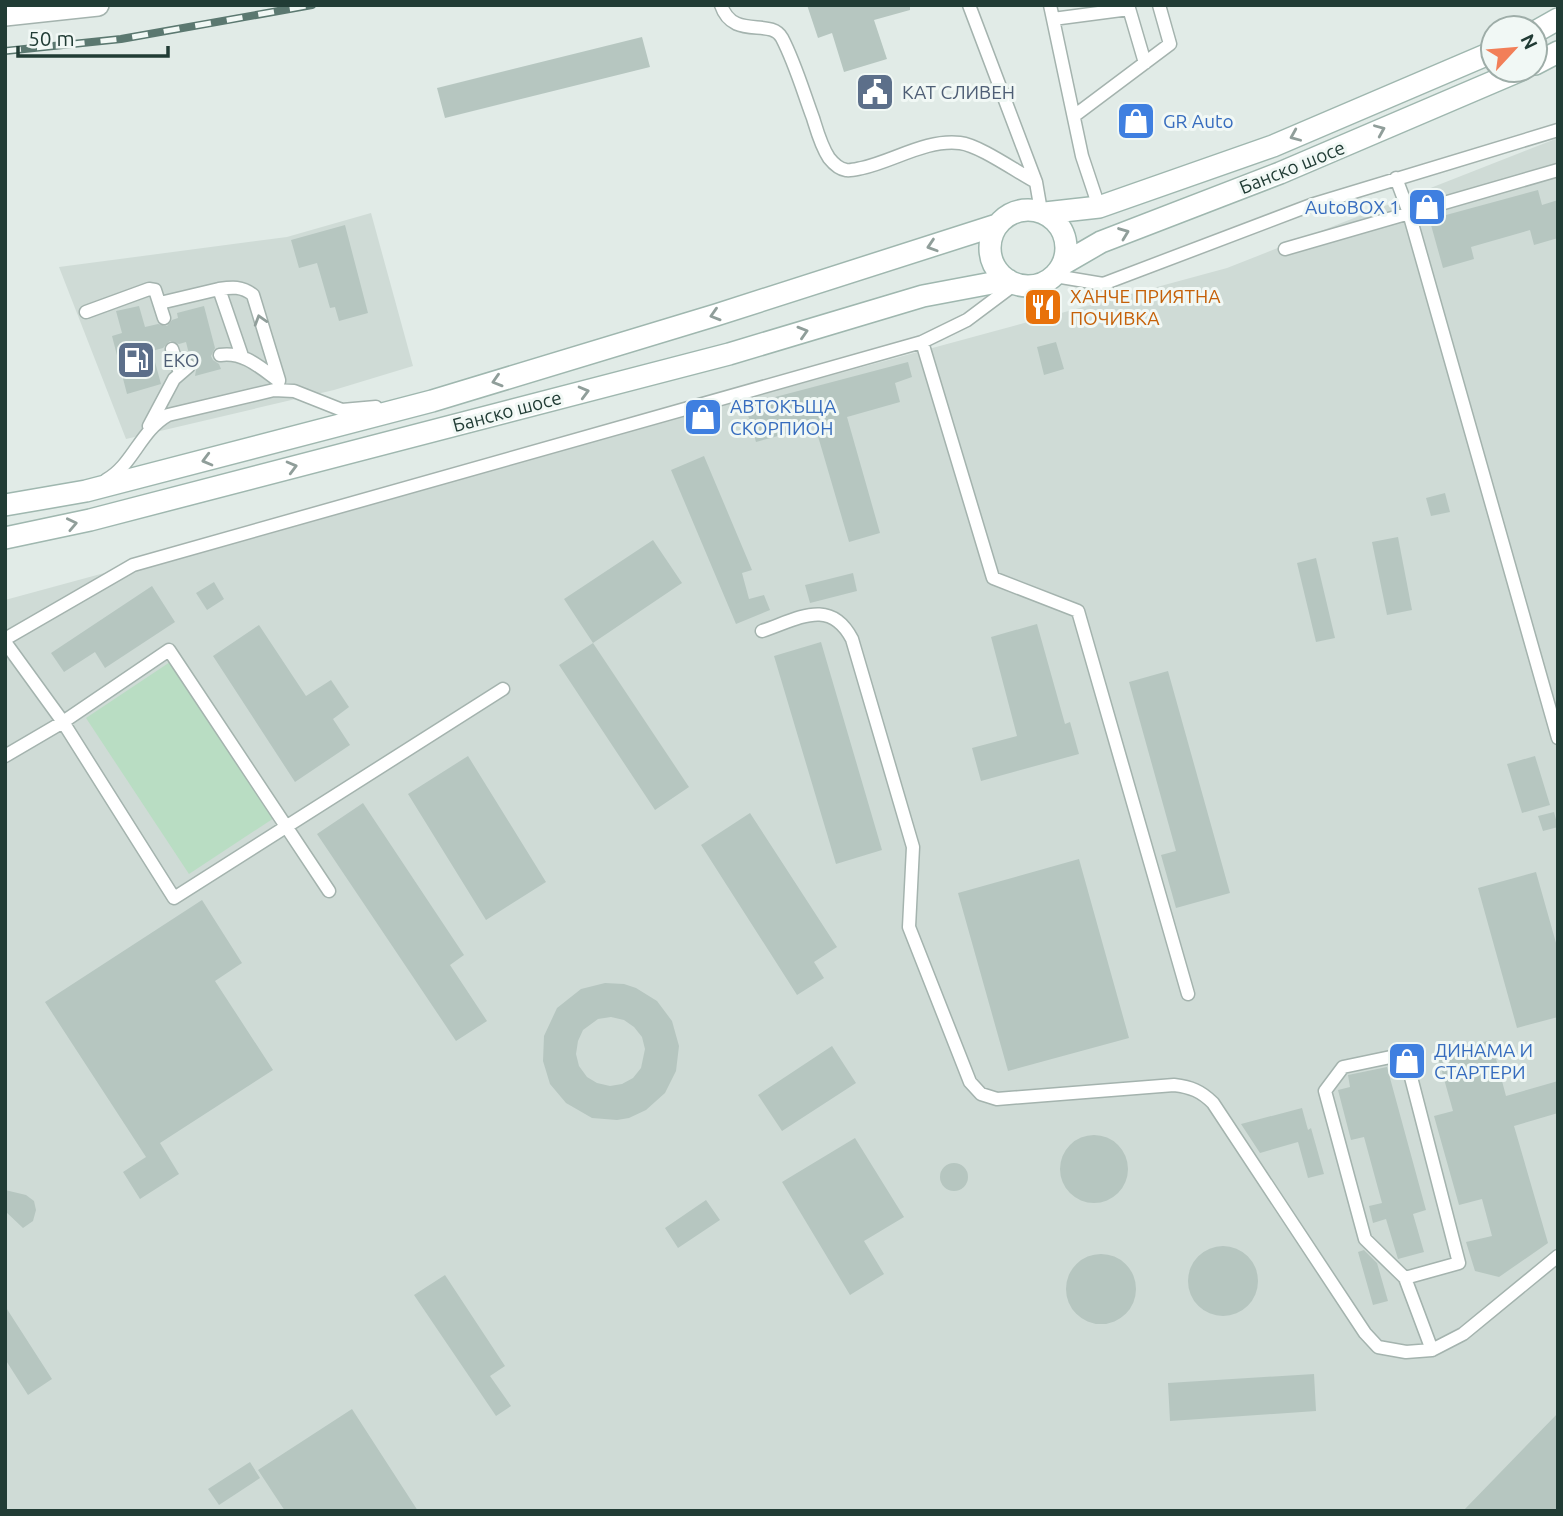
<svg xmlns="http://www.w3.org/2000/svg" width="1563" height="1516" viewBox="0 0 1563 1516" font-family="Ubuntu,sans-serif">
<style>
.built{fill:#cfdbd6}
.green{fill:#b9ddc3}
.building{fill:#b6c6c0;fill-rule:evenodd}
.lines{fill:none;stroke-linecap:round;stroke-linejoin:round}
.lane-casing{stroke:#a4b3ae;stroke-width:15}
.street-casing{stroke:#a4b3ae;stroke-width:24}
.secondary-casing{stroke:#9fb7af;stroke-width:24}
.lane{stroke:#fff;stroke-width:12}
.street{stroke:#fff;stroke-width:21}
.secondary{stroke:#fff;stroke-width:21}
.rail-casing{stroke:#5b7870;stroke-width:8}
.rail{stroke:#f1f8f5;stroke-width:5;stroke-dasharray:16;stroke-linecap:butt}
.oneway{stroke:#909e9a}
.labels{text-anchor:middle;dominant-baseline:central;stroke-width:6;stroke-linejoin:round;paint-order:stroke}
.service-label{font-size:19px;fill:#4e5e75;stroke:#f1f8f5;text-anchor:start}
.shop-label{font-size:19px;fill:#366cbe;stroke:#f1f8f5;text-anchor:start}
.street-label{font-size:19px;fill:#213c35;stroke:#f1f8f5}
.food-label{font-size:19px;fill:#c56008;stroke:#f1f8f5;text-anchor:start}
</style>
<rect width="100%" height="100%" fill="#e1ebe7"/>
<!-- built -->
<path class="built" d="M1558,138V1511H5V600L1227,268Z
M371,213L413,366L334,390L126,439L59,267L287,237Z"/>
<!-- green -->
<path class="green" d="M170,662L274,818L189,874L86,718Z"/>
<!-- building -->
<path class="building" d="M807,5H910V10L874,20L887,59L844,72L832,33L818,38Z
M642,37L650,67L445,118L437,88Z
M1538,190L1542,205L1558,200V238L1534,245L1530,230L1471,247L1474,259L1443,268L1431,225L1436,223L1435,218Z
M345,225L368,313L339,321L335,307L330,308L317,263L299,268L291,240Z
M139,306L145,327L158,324L167,326L172,320L178,318L177,313L204,306L215,348L211,356L213,360L219,364L221,369L195,376L197,364L190,358L186,342L179,344L170,341L163,348L152,351L161,384L127,394L112,336L122,333L116,311Z
M1056,342L1064,369L1044,375L1037,347Z
M908,362L912,377L895,383L900,402L847,417L880,533L849,542L815,426L756,442L745,405Z
M704,456L752,570L742,573L749,599L764,595L770,610L736,624L671,470Z
M1445,493L1450,512L1431,516L1426,498Z
M1398,537L1412,610L1387,615L1372,542Z
M653,540L682,583L593,643L564,599Z
M1316,558L1335,638L1316,642L1297,563Z
M853,573L857,591L810,603L805,585Z
M214,582L224,599L207,610L196,593Z
M152,586L175,622L105,668L95,652L64,672L51,653Z
M1037,624L1065,724L1070,722L1079,754L981,781L972,748L1017,736L991,637Z
M259,625L306,696L331,680L349,707L333,719L350,745L295,782L213,656Z
M821,642L882,850L836,864L774,656Z
M593,643L689,787L655,810L559,665Z
M1168,671L1230,893L1176,908L1161,855L1176,851L1129,682Z
M468,756L546,882L486,920L408,794Z
M1535,756L1550,805L1522,813L1507,764Z
M363,803L464,955L450,965L487,1021L456,1041L317,834Z
M1554,812L1558,827L1543,831L1538,816Z
M750,813L837,947L814,962L824,978L797,995L701,845Z
M1079,859L1129,1038L1008,1071L958,893Z
M1536,872L1558,950V1017L1517,1028L1478,888Z
M202,900L242,963L215,981L273,1070L160,1143L179,1174L140,1199L123,1172L146,1157L45,1002Z
M605,983L624,984L636,988L657,1001L672,1021L679,1046L676,1071L665,1093L646,1110L629,1118L617,1120L592,1118L566,1103L550,1084L543,1061L544,1036L557,1008L581,989ZM611,1017L624,1020L634,1027L642,1037L645,1049L641,1068L633,1078L622,1084L610,1086L597,1083L587,1077L579,1066L576,1054L578,1041L583,1030L598,1019Z
M1491,1040L1506,1096L1558,1081V1113L1514,1126L1548,1243L1499,1277L1475,1271L1466,1242L1492,1236L1482,1199L1459,1205L1434,1116L1453,1111L1437,1054Z
M832,1046L856,1083L782,1131L758,1095Z
M1387,1067L1426,1210L1413,1214L1424,1252L1398,1259L1386,1219L1373,1223L1369,1206L1382,1203L1364,1137L1351,1140L1338,1090L1350,1087L1348,1075Z
M1302,1108L1308,1130L1311,1128L1324,1174L1308,1178L1298,1142L1260,1153L1241,1124Z
M1060 1169a34 34 0 1 1 68 0a34 34 0 1 1-68 0Z
M855,1138L904,1217L864,1241L884,1274L850,1295L782,1182Z
M940 1177a14 14 0 1 1 28 0a14 14 0 1 1-28 0Z
M5,1190L26,1195L34,1201L36,1210L33,1221L23,1228L5,1211Z
M706,1200L720,1220L678,1248L665,1228Z
M1188 1281a35 35 0 1 1 70 0a35 35 0 1 1-70 0Z
M1364,1250L1377,1263L1388,1301L1373,1305L1358,1252Z
M1066 1289a35 35 0 1 1 70 0a35 35 0 1 1-70 0Z
M445,1275L505,1366L490,1376L511,1406L496,1416L414,1295Z
M5,1306L52,1379L28,1395L5,1359Z
M1314,1374L1316,1411L1170,1421L1168,1383Z
M352,1409L418,1511H285L258,1470Z
M1558,1413V1511H1463Z
M250,1462L260,1478L219,1505L208,1489Z"/>
<g class="lines">
<defs>
<path id="lane" d="M721,5C733,41 771,17 782,38C795,63 803,91 813,118C817,131 821,146 829,158C833,163 839,169 846,170C850,171 857,169 862,168C894,161 926,139 960,143C979,145 1017,172 1036,182
M969,5L1036,182L1041,211
M1050,5L1082,156L1099,207
M1128,5L1145,63
M1053,19L1129,9
M1074,116L1170,44L1159,5
M1396,178L1409,213L1558,738
M1285,249L1558,170
M1055,276L1103,284L1311,205L1558,130
M1015,284L967,320L922,342L993,578L1078,611L1188,994
M219,289C232,287 242,286 253,295L279,380
M160,303L219,289L242,356
M86,312L149,289L155,290L164,318
M172,349L180,373
M220,355C243,351 261,368 279,381
M149,426L174,379L189,366
M106,480C133,465 140,431 168,415L274,390L294,391L342,410L376,407
M762,631C798,619 830,597 852,639L913,847L909,927L970,1082L981,1094L997,1099L1174,1085C1191,1087 1201,1091 1213,1103L1365,1333L1378,1347L1406,1352L1432,1350
M5,639L133,565L922,342
M5,642L63,722L174,898L503,689
M5,756L63,722L169,650L329,891
M1405,1278L1459,1263L1405,1054L1343,1067L1325,1091L1365,1239L1405,1278L1432,1350L1463,1334L1558,1256"/>
<path id="street" d="M5,15L98,5"/>
<path id="secondary" d="M1535,32L1558,19
M1535,64L1558,52
M990 248a38 38 0 1 1 76 0a38 38 0 1 1-76 0Z
M1045,213L1099,207L1273,146L1493,52
M1063,264L1101,242L1280,173L1521,70
M5,505L86,491L432,401L716,315L997,225
M5,538L90,520L729,354L923,296L1008,280"/>
</defs>
<!-- lane casing -->
<use href="#lane" class="lane-casing"/>
<!-- street casing -->
<use href="#street" class="street-casing"/>
<!-- secondary casing -->
<use href="#secondary" class="secondary-casing"/>
<!-- lane -->
<use href="#lane" class="lane"/>
<!-- street -->
<use href="#street" class="street"/>
<!-- secondary -->
<use href="#secondary" class="secondary"/>
<defs>
<path id="rail" d="M5,51L121,39L312,5"/>
</defs>
<!-- rail casing -->
<use href="#rail" class="rail-casing"/>
<!-- rail -->
<use href="#rail" class="rail"/>
</g>
<!-- one-way arrows -->
<defs><path id="oneway-chevron" d="M-2-3.5L2.5 0L-2 3.5" fill="none" stroke-width="1.6" stroke-linecap="round" stroke-linejoin="round" transform="scale(1.75)"/></defs>
<g class="oneway">
<use href="#oneway-chevron" transform="translate(1380 130) rotate(-23)"/>
<use href="#oneway-chevron" transform="translate(1295 136) rotate(157)"/>
<use href="#oneway-chevron" transform="translate(1124 233) rotate(-21)"/>
<use href="#oneway-chevron" transform="translate(932 246) rotate(162)"/>
<use href="#oneway-chevron" transform="translate(715 315) rotate(163)"/>
<use href="#oneway-chevron" transform="translate(260 320) rotate(-107)"/>
<use href="#oneway-chevron" transform="translate(803 332) rotate(-17)"/>
<use href="#oneway-chevron" transform="translate(497 381) rotate(163)"/>
<use href="#oneway-chevron" transform="translate(584 392) rotate(-15)"/>
<use href="#oneway-chevron" transform="translate(207 460) rotate(165)"/>
<use href="#oneway-chevron" transform="translate(292 467) rotate(-15)"/>
<use href="#oneway-chevron" transform="translate(72 524) rotate(-12)"/>
</g>
<!-- icons -->
<defs>
<symbol id="civic-square" viewBox="-11 -11 22 22"><rect x="-9" y="-9" width="18" height="18" rx="4" fill="#5c6f8a" stroke="#f1f8f5"/><path d="M-.6-6.5H3V-4.5H.6V-3L4-1V1h2V6H-6V1h2V-1L-.6-3ZM-1.2 2.5V6h2.4V2.5Z" fill="#fff"/></symbol>
<symbol id="shop-square" viewBox="-11 -11 22 22"><rect x="-9" y="-9" width="18" height="18" rx="4" fill="#3f7fe0" stroke="#f1f8f5"/><path d="M-5-2.5h2.3a2.7 3.5 0 0 1 5.4 0H5L5.5 6h-11ZM-1.5-2.5h3a1.5 2.3 0 0 0-3 0Z" fill="#fff"/></symbol>
<symbol id="restaurant-square" viewBox="-11 -11 22 22"><rect x="-9" y="-9" width="18" height="18" rx="4" fill="#e8710a" stroke="#f1f8f5"/><path d="M-5-6h1v4h1v-4h1v4h1v-4h1v5L-1.5 .5V6h-2V.5L-5-1ZM5-6V6H3V1.5H1.5Q1.5-4 5-6Z" fill="#fff"/></symbol>
<symbol id="fuel-square" viewBox="-11 -11 22 22"><rect x="-9" y="-9" width="18" height="18" rx="4" fill="#5c6f8a" stroke="#f1f8f5"/><path d="M-5.5-6h7V0h2V4h1.3V-2.5L3-4.5l.8-.8L6-3V5H2.5V1h-1V6h-7ZM-4.2-4.7v3.2H.2V-4.7Z" fill="#fff"/></symbol>
</defs>
<g fill-rule="evenodd">
<use href="#civic-square" x="853" y="70" width="44" height="44"/>
<use href="#shop-square" x="1114" y="99" width="44" height="44"/>
<use href="#shop-square" x="1405" y="185" width="44" height="44"/>
<use href="#restaurant-square" x="1021" y="285" width="44" height="44"/>
<use href="#fuel-square" x="114" y="338" width="44" height="44"/>
<use href="#shop-square" x="681" y="395" width="44" height="44"/>
<use href="#shop-square" x="1385" y="1039" width="44" height="44"/>
</g>
<g class="labels">
<!-- service labels -->
<g class="service-label">
<text x="902" y="92">КАТ СЛИВЕН</text>
<text x="163" y="360">EKO</text>
</g>
<!-- shop labels -->
<g class="shop-label">
<text x="1163" y="121">GR Auto</text>
<text x="1400" y="207" text-anchor="end">AutoBOX 1</text>
<text x="730" y="406">АВТОКЪЩА<tspan x="730" dy="22">СКОРПИОН</tspan></text>
<text x="1434" y="1050">ДИНАМА И<tspan x="1434" dy="22">СТАРТЕРИ</tspan></text>
</g>
<!-- street labels -->
<g class="street-label">
<text transform="translate(1292 167) rotate(-22)">Банско шосе</text>
<text transform="translate(507 411) rotate(-15)">Банско шосе</text>
</g>
<!-- food labels -->
<g class="food-label">
<text x="1070" y="296">ХАНЧЕ ПРИЯТНА<tspan x="1070" dy="22">ПОЧИВКА</tspan></text>
</g>
</g>
<!-- border -->
<rect width="1563" height="1516" fill="none" stroke="#213c35" stroke-width="14"/>
<!-- north arrow -->
<g transform="translate(1514 49) rotate(64)"><circle r="33" fill="#f1f8f5" stroke="#9eada8" stroke-width="2"/>
<path d="M0-5L12 26L0 18L-12 26Z" fill="#f27f58"/>
<text y="-10" font-size="19" font-weight="bold" text-anchor="middle" fill="#213c35">N</text>
</g>
<!-- scale -->
<path d="M18 46v10h150v-10" fill="none" stroke="#213c35" stroke-width="3.5"/>
<text x="28" y="46" font-size="21" fill="#213c35" stroke="#f1f8f5" stroke-width="5" paint-order="stroke">50 m</text>
</svg>
